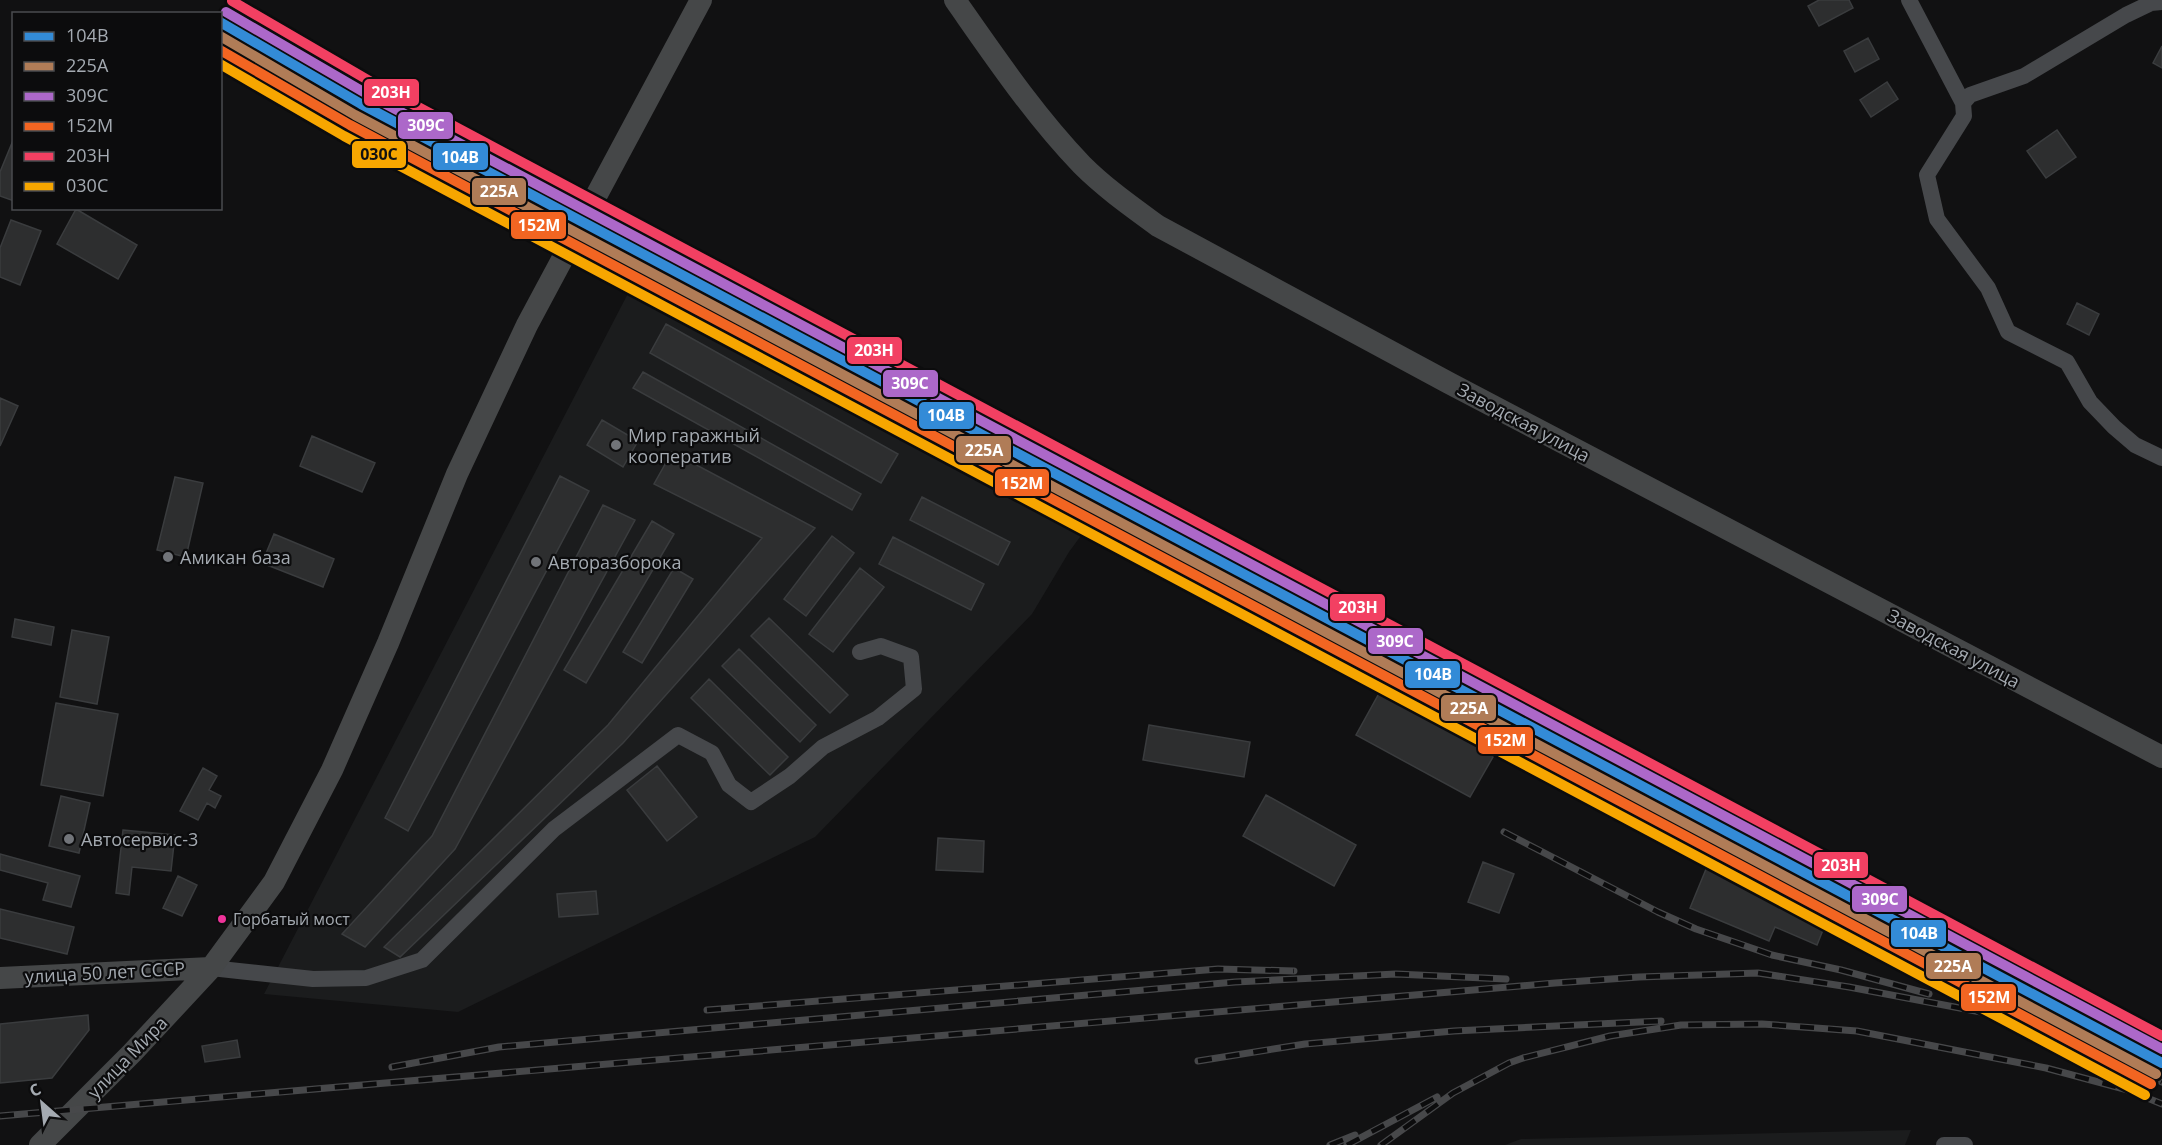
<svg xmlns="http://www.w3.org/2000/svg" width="2162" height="1145" viewBox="0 0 2162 1145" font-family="'Open Sans',sans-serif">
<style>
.built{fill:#1b1c1d}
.building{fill:#2d2e2f;stroke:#3a3c3e;stroke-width:1.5}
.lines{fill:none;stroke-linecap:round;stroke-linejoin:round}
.street{stroke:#46484b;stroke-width:16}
.secondary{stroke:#454748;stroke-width:22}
.rail-casing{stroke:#47484a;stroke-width:7}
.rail{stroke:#0c0c0d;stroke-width:4.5;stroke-dasharray:14;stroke-linecap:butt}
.rail-1-casing{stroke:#0c0c0d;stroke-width:15}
.rail-2-casing{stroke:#0c0c0d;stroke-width:15}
.rail-3-casing{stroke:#0c0c0d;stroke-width:15}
.rail-4-casing{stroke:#0c0c0d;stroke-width:15}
.rail-5-casing{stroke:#0c0c0d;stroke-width:15}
.rail-6-casing{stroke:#0c0c0d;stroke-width:15}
.rail-1{stroke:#338bd7;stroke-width:10}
.rail-2{stroke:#b07c57;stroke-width:10}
.rail-3{stroke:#ac68c9;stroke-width:10}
.rail-4{stroke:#f26522;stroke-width:10}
.rail-5{stroke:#f24062;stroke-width:10}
.rail-6{stroke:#f7a600;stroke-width:10}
.poi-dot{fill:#717479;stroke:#0c0c0d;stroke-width:2}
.bus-dot{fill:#ef339a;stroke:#0c0c0d;stroke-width:2}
.labels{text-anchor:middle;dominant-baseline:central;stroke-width:4.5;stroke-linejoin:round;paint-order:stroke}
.bus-label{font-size:16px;fill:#a4aab1;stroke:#0c0c0d;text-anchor:start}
.street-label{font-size:18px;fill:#a4aab1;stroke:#0c0c0d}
.poi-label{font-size:18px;fill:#a4aab1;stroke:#0c0c0d;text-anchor:start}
.line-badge{stroke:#0c0c0d;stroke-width:2}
.badge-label{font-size:16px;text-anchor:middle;font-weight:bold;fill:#fff}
.pale-badge-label{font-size:16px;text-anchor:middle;font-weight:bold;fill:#111}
</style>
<rect width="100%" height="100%" fill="#111112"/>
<!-- built -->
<path class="built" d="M635,280L1091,522L1069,552L1032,614L815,837L458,1012L264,994Z
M1911,1130L1905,1145H1505L1521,1139Z"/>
<!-- building -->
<path class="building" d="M1819,0H1849L1853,8L1819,26L1808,6Z
M1868,38L1879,59L1855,72L1844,51Z
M2162,46V68L2153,63Z
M1887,82L1898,99L1871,117L1860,100Z
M2057,130L2076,157L2046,178L2027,151Z
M14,138V201L0,196V172Z
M76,209L137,245L118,279L57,244Z
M11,220L41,231L20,285L0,277V248Z
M2077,303L2099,314L2089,335L2067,324Z
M666,324L898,454L881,483L650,353Z
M643,372L861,494L852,510L633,388Z
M0,398L18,406L0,446Z
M602,420L638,441L623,467L587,445Z
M312,436L375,463L362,492L300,466Z
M672,452L815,528L623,743L400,957L384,947L608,725L762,538L654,484Z
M560,476L589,491L408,831L385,818Z
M175,477L203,483L186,557L157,550Z
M922,497L1010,542L998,565L910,520Z
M603,505L635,520L455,849L365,947L342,934L432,836Z
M652,521L674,534L586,683L564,670Z
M274,534L334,559L323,587L262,563Z
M832,536L854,553L806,616L784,599Z
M893,537L984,584L971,610L879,564Z
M674,568L693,579L642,663L623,652Z
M860,568L884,587L833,652L809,634Z
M769,618L848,695L830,713L751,636Z
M15,619L54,627L51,645L12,637Z
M72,630L109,637L97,704L60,697Z
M739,649L816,725L800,742L722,666Z
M709,679L788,757L770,775L691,698Z
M1382,688L1497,750L1470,797L1356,735Z
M56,703L118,714L103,796L41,785Z
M1149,725L1250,742L1244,777L1143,760Z
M657,766L697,817L667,841L627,790Z
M203,768L217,776L209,790L221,796L215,808L207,803L198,820L180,811Z
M1266,795L1356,845L1334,886L1243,836Z
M61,796L90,803L79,853L49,846Z
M123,830L175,835L171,871L132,867L129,895L116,893Z
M938,838L984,841L983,872L936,870Z
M0,854L80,876L71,907L43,900L48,883L0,870Z
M1711,857L1765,879L1759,892L1827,920L1817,945L1775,927L1769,941L1690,908Z
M1483,862L1514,874L1499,913L1468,902Z
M178,876L197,885L182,916L163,908Z
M596,891L598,914L559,917L557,894Z
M0,909L74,927L67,954L0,938Z
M88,1015L89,1030L52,1078L0,1083V1024Z
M237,1040L240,1057L205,1062L202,1046Z"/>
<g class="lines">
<!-- street -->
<path class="street" d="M1909,0L1963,103L1964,116L1927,175L1937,219L1988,288L2008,332L2067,362L2090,402L2114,427L2135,445L2162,458
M1963,103L1970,95L2024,76L2126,15L2151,3L2162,2
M211,968L313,979L366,978L422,960L554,829L678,735L712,753L729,785L751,802L790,776L823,747L878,718L914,689L911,657L881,646L860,652
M1944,1145H1965"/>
<!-- secondary -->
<path class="secondary" d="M955,0C995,57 1034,115 1082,165C1105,188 1132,207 1158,226L1449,383L2162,757
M0,978L211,968
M40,1145L132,1053L211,968L274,882L332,770L388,643L457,474L527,325L701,0"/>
<defs>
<path id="rail" d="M1504,832L1658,912L1696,929L1772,955L1841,970L1929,994
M707,1010L1218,969L1294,971
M1198,1061L1305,1044L1454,1031L1661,1021
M392,1067L499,1047L1235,982L1396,974L1506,979
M0,1116L1555,983L1639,977L1758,973L1849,987L2007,1017L2110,1057L2162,1082
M1330,1145L1355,1135
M1347,1145L1437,1097
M1381,1145L1453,1093L1509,1063L1523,1058L1610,1036L1681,1025L1762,1024L1857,1031L2046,1068L2128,1090L2162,1104"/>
</defs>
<!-- rail casing -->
<use href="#rail" class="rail-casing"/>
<!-- rail -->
<use href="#rail" class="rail"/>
<defs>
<path id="rail-1" d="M220,22L361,104L2162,1063"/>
<path id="rail-2" d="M220,36L355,115L2156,1074"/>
<path id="rail-3" d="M226,12L367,94L2162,1049"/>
<path id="rail-4" d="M220,50L350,125L2151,1084"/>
<path id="rail-5" d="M232,1L373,83L2162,1036"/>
<path id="rail-6" d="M220,64L344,136L2145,1095"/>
</defs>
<!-- rail-1 casing -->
<use href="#rail-1" class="rail-1-casing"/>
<!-- rail-2 casing -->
<use href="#rail-2" class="rail-2-casing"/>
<!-- rail-3 casing -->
<use href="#rail-3" class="rail-3-casing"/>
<!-- rail-4 casing -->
<use href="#rail-4" class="rail-4-casing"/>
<!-- rail-5 casing -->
<use href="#rail-5" class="rail-5-casing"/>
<!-- rail-6 casing -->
<use href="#rail-6" class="rail-6-casing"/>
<!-- rail-1 -->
<use href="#rail-1" class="rail-1"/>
<!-- rail-2 -->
<use href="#rail-2" class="rail-2"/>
<!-- rail-3 -->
<use href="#rail-3" class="rail-3"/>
<!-- rail-4 -->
<use href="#rail-4" class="rail-4"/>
<!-- rail-5 -->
<use href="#rail-5" class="rail-5"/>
<!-- rail-6 -->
<use href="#rail-6" class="rail-6"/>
</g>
<!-- markers -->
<g class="poi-dot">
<circle cx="616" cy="445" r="6"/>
<circle cx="168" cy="557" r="6"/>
<circle cx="536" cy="562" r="6"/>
<circle cx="69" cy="839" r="6"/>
</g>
<circle class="bus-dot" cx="222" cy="919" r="5"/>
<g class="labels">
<!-- bus labels -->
<g class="bus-label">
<text x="233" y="919">Горбатый мост</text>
</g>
<!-- street labels -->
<g class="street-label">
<text transform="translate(1524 422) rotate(28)">Заводская улица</text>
<text transform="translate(1954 648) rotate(28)">Заводская улица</text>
<text transform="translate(105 972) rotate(-3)">улица 50 лет СССР</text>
<text transform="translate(127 1057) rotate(-46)">улица Мира</text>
</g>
<!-- poi labels -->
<g class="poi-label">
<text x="628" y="435">Мир гаражный<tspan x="628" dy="21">кооператив</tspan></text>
<text x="180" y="557">Амикан база</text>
<text x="548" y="562">Авторазборока</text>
<text x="81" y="839">Автосервис-3</text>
</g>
</g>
<g class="line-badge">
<rect x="363" y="78" width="57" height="29" rx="6" fill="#f24062"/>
<rect x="397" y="111" width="57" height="29" rx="6" fill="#ac68c9"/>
<rect x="351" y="140" width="56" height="29" rx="6" fill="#f7a600"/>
<rect x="432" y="142" width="57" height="29" rx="6" fill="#338bd7"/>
<rect x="471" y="177" width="56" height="29" rx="6" fill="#b07c57"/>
<rect x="510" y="211" width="57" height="29" rx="6" fill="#f26522"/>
<rect x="846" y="336" width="57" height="29" rx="6" fill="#f24062"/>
<rect x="882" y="369" width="57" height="29" rx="6" fill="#ac68c9"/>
<rect x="918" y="401" width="57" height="29" rx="6" fill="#338bd7"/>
<rect x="955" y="435" width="57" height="29" rx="6" fill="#b07c57"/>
<rect x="994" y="468" width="56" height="29" rx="6" fill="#f26522"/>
<rect x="1329" y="593" width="57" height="29" rx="6" fill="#f24062"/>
<rect x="1367" y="627" width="57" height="28" rx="6" fill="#ac68c9"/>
<rect x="1404" y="660" width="57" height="29" rx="6" fill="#338bd7"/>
<rect x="1440" y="694" width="57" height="28" rx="6" fill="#b07c57"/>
<rect x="1477" y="726" width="57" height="29" rx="6" fill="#f26522"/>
<rect x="1813" y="851" width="56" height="28" rx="6" fill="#f24062"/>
<rect x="1851" y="885" width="57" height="28" rx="6" fill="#ac68c9"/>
<rect x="1890" y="919" width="57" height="29" rx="6" fill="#338bd7"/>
<rect x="1925" y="952" width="57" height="28" rx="6" fill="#b07c57"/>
<rect x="1960" y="983" width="57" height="29" rx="6" fill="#f26522"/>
</g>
<g class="badge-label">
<text x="391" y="98">203Н</text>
<text x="426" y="131">309С</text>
<text x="460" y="163">104В</text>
<text x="499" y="197">225А</text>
<text x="539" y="231">152М</text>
<text x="874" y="356">203Н</text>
<text x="910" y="389">309С</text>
<text x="946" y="421">104В</text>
<text x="984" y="456">225А</text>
<text x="1022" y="489">152М</text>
<text x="1358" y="613">203Н</text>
<text x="1395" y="647">309С</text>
<text x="1433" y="680">104В</text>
<text x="1469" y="714">225А</text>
<text x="1505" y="746">152М</text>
<text x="1841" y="871">203Н</text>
<text x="1880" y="905">309С</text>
<text x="1919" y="939">104В</text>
<text x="1953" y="972">225А</text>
<text x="1989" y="1003">152М</text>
</g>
<g class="pale-badge-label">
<text x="379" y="160">030C</text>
</g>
<!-- legend -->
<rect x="12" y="12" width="210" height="198" fill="#0c0c0d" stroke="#494b4f" stroke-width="1.5"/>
<rect x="24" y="32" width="30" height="9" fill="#338bd7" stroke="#494b4f" stroke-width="1.5"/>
<text x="66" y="42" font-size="18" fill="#a4aab1">104В</text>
<rect x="24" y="62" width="30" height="9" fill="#b07c57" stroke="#494b4f" stroke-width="1.5"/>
<text x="66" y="72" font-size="18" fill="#a4aab1">225А</text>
<rect x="24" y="92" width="30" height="9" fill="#ac68c9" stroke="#494b4f" stroke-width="1.5"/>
<text x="66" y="102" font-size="18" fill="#a4aab1">309С</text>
<rect x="24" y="122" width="30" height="9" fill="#f26522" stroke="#494b4f" stroke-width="1.5"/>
<text x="66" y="132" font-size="18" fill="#a4aab1">152М</text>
<rect x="24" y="152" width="30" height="9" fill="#f24062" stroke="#494b4f" stroke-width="1.5"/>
<text x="66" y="162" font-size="18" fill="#a4aab1">203Н</text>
<rect x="24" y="182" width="30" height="9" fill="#f7a600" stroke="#494b4f" stroke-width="1.5"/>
<text x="66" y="192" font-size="18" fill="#a4aab1">030C</text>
<!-- north arrow -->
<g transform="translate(42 1103) rotate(332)" stroke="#0c0c0d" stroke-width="4.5" paint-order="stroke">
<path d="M0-4.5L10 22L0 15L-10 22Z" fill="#a4aab1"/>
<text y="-9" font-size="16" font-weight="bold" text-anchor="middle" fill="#a4aab1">С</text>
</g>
</svg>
